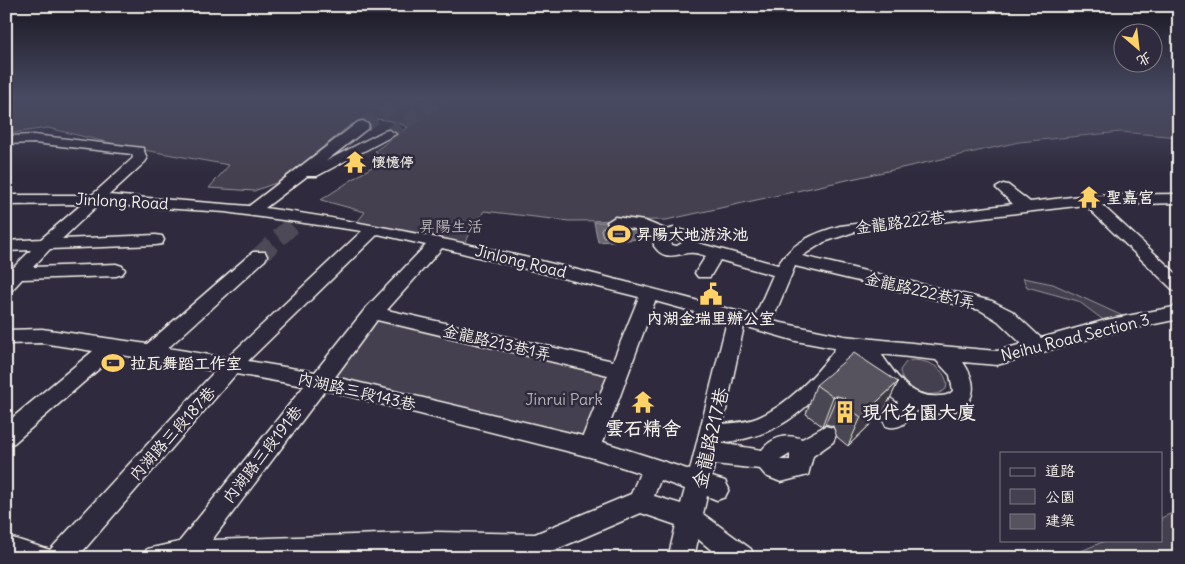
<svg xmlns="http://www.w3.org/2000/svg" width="1185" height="564" viewBox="0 0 1185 564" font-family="Delius,'LXGW WenKai TC',sans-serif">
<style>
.green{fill:#454050;stroke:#9c989c}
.water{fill:#6a6670;stroke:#a19ea0}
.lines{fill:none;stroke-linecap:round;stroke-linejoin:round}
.shore{stroke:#bdb9b8;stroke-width:1}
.minor-tunnel-far1{stroke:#4d4857;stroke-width:14;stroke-dasharray:14 7;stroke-linecap:butt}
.minor-tunnel{stroke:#4d4857;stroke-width:18;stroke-dasharray:18 9;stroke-linecap:butt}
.minor-casing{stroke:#f4f1e8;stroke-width:3}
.minor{fill:#2f2a3d;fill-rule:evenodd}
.wall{fill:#4a4752;stroke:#f4f1e8}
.shaded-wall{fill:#3c3942;stroke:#f4f1e8}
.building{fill:#56525f;stroke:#f4f1e8}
.labels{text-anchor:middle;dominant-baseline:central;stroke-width:5;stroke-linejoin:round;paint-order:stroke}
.far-poi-label{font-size:14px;font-weight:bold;fill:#f4f1e8;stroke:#2f2a3d;text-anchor:start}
.poi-label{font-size:16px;font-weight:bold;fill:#f4f1e8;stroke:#2f2a3d;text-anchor:start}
.street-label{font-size:16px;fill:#f4f1e8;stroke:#2f2a3d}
.park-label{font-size:16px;fill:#b7b3b3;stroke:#2f2a3d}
.near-poi-label{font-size:19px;font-weight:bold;fill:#f4f1e8;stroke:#2f2a3d;text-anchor:start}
.near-street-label{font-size:19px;fill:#f4f1e8;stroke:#2f2a3d}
</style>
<rect width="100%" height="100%" fill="#2f2a3d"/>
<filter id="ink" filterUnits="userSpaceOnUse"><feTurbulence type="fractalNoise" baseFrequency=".02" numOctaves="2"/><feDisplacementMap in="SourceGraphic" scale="10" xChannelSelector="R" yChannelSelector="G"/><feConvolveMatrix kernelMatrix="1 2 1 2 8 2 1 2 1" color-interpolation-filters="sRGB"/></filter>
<g filter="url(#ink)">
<!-- green -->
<path class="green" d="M6,96H1179V137L1121,132L1019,142L666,220L569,221L484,211L462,247L355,225L365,212L321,200L387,157L375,151L408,127C388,118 369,116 349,126L281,181L254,191L209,188L229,165L127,147L48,128L6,134Z
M1023,278L1053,284L1127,318L1106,322L1078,301L1027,287Z
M373,313L620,370L590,447L319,381Z
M913,360C929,361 944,367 947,384L946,389C931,402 901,390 900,370L906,362Z
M1179,510V558H1065L1107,540H1161V518Z"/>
<!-- water -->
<path class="water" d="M594,222H612L645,229L641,239L598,242Z"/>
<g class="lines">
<!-- shore -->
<path class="shore" d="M603,227L626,230L628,233L603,237L601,230Z"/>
<!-- minor-tunnel-far1 -->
<path class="minor-tunnel-far1" d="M363,125L408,96
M389,134L444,96"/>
<!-- minor-tunnel -->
<path class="minor-tunnel" d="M259,256L301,217"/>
<defs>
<path id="minor" d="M363,121L369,125L368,128L326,161L384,131L389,130L396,134L317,176H307L265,208C432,231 593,272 755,316L773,275L720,260L710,277H698L695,273L706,256C702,255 698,253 694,253C681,251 666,264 654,246V236L641,230L609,225L607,222L615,217L645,221L667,230L674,228L693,233L698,243L778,265C792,242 815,233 840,226L1013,204L996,188L1003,184L1008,185L1030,202L1088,195L1179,194V203L1102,205L1179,276V292L1173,290L1085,205L854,232L824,242L802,256L992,301L1012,311L1041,338L1106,320L1179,306V319L1106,334L997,365L963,362C991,402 954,422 918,410C908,420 901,431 886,426L883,420L898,402C878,390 874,364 853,354C846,367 835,377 826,387C793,422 767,438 719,443L762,450C772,437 787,433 802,439L825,426L833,428L836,435L833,442L813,456L808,475L781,482L766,476L760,469L714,464L712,477L725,481L729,489L725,497L717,500L707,496L703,514L751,549L755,558H721L698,539L694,558H668L676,525L641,513L536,558H143L147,549L179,542L304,386L236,374L77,558H6V536L50,550L215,371L116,354L14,443L6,445V423L93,351L42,343L6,344V330L42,329L147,344L253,252H265L267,256L265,260L168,348L227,358L362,231L225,212L99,204L62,239L156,235L162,236L164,240L162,244L156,245L50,249L33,267L116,264L122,266L125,270L122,274L116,276L22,279L12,290L6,292V270L13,268L31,250L6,251V241L41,239L82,204L6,205V195H92L133,158L132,154L34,143L6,144V136L34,135L143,148L147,159L145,162L109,195L249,206L358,122ZM378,234L426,245L366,308L315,372L248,361ZM674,238L681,240L682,243L677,246L671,245L670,240ZM442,248L639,297L613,361L387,310ZM795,266L980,310L998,321L1022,344L997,351L941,346L844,336L772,321ZM655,301L727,321L690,470L603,442ZM377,320L608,375L583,436L335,377ZM744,326L796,341L834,348L833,352C814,377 786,406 757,418C747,422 734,423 723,424ZM881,354L936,360L950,375L953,391C949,395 945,396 939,396C909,399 896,374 881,354ZM325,390L590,457L640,473L631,494L535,534L436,532L212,540ZM790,454V460H780ZM660,480L685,489L681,504L654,496Z"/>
</defs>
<!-- minor casing -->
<use href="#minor" class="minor-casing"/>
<!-- minor -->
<use href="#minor" class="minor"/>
</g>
<!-- wall -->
<path class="wall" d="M898,382L884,411L848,446L837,437L833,426L825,424L822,426L806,414L816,385Z"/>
<!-- shaded-wall -->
<path class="shaded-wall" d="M898,382L884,411L848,446L861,417Z
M837,396L825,424L822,426L833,397Z"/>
<!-- building -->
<path class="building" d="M854,353L898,382L861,417L849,409L845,398L837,396L833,397L816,385Z"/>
</g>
<!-- sky -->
<linearGradient id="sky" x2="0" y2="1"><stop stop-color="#1a1722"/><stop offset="0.55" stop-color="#474a62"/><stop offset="1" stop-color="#474a62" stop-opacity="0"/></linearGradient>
<rect width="1185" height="175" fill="url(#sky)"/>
<!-- icons -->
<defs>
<symbol id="temple-bare" viewBox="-9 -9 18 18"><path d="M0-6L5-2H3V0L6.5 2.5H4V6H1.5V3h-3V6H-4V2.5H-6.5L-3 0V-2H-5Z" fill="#ffd166" stroke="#2f2a3d" stroke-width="2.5" paint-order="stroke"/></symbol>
<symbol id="stadium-bare" viewBox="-9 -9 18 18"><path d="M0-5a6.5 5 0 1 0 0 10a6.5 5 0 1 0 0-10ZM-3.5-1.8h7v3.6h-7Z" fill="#ffd166" stroke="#2f2a3d" stroke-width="2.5" paint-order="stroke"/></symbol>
<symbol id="civic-bare" viewBox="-9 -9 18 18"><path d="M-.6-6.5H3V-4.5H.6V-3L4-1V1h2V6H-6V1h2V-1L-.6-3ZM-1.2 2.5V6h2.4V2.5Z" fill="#ffd166" stroke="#2f2a3d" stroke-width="2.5" paint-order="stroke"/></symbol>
<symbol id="building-bare" viewBox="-9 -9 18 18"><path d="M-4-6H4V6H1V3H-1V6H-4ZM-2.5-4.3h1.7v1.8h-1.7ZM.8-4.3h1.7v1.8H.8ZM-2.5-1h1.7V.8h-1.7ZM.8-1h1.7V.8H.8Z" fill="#ffd166" stroke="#2f2a3d" stroke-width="2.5" paint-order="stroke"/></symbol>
</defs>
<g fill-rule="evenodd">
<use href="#temple-bare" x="339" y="146" width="32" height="32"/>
<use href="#temple-bare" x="1073" y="181" width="32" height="32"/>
<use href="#stadium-bare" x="603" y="218" width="32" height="32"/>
<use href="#civic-bare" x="695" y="278" width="32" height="32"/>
<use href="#stadium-bare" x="97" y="347" width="32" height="32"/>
<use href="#temple-bare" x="627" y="386" width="32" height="32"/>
<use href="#building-bare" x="829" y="396" width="32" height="32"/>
</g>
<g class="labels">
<!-- far-poi labels -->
<g class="far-poi-label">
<text x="372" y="162">懷憶停</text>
</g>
<!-- poi labels -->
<g class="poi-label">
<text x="1106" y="197">聖嘉宮</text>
<text x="636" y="234">昇陽大地游泳池</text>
<text x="711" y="318" text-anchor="middle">內湖金瑞里辦公室</text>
<text x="130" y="363">拉瓦舞蹈工作室</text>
</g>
<!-- street labels -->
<g class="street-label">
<text transform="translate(122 201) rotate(3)">Jinlong Road</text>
<text transform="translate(900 222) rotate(-7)">金龍路222巷</text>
<text transform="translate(521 261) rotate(14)">Jinlong Road</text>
<text transform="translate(920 290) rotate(13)">金龍路222巷1弄</text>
<text transform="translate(1075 337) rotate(-14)">Neihu Road Section 3</text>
<text transform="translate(497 342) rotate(13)">金龍路213巷1弄</text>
<text transform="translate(357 391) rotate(13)">內湖路三段143巷</text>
<text transform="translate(172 433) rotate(-48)">內湖路三段187巷</text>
<text transform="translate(262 454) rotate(-52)">內湖路三段191巷</text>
</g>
<!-- park labels -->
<g class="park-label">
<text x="451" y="226">昇陽生活</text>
<text x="564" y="399">Jinrui Park</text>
</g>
<!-- near-poi labels -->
<g class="near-poi-label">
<text x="862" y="412">現代名園大廈</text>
<text x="643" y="428" text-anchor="middle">雲石精舍</text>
</g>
<!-- near-street labels -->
<g class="near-street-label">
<text transform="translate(710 438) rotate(-77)">金龍路217巷</text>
</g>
</g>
<!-- margin -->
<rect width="1185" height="564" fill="none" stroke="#2f2a3d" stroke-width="25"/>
<rect x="12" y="12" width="1160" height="539" fill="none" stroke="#f4f1e8" stroke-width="2" filter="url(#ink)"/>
<!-- legend -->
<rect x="1000" y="452" width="162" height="90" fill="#2f2a3d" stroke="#7e7a81"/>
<rect x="1010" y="468" width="25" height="8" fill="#2f2a3d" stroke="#7e7a81"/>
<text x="1045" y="476" font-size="15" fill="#f4f1e8">道路</text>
<rect x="1010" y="489" width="25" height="15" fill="#454050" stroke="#7e7a81"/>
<text x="1045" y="502" font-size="15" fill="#f4f1e8">公園</text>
<rect x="1010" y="514" width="25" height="15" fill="#56525f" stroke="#7e7a81"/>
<text x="1045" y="526" font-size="15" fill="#f4f1e8">建築</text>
<!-- north arrow -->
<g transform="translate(1138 48) rotate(152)"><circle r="24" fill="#2f2a3d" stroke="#7e7a81"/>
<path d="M0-4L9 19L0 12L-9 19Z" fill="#ffd166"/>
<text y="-8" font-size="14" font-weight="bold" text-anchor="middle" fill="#f4f1e8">北</text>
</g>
</svg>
